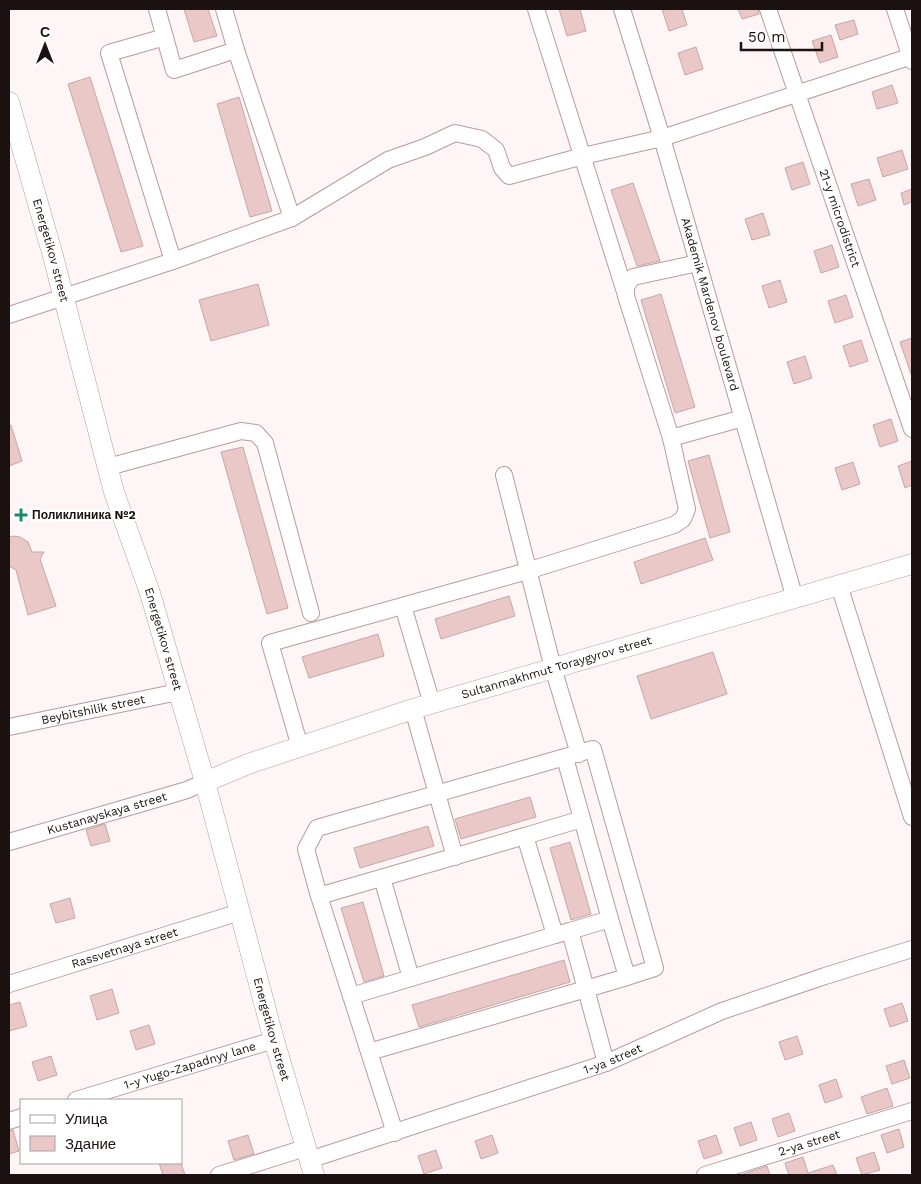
<svg xmlns="http://www.w3.org/2000/svg" width="921" height="1184" viewBox="0 0 921 1184" font-family="'Work Sans',sans-serif">
<style>
.building{fill:#ebc8c8;stroke:#c7a6a5}
.lines{fill:none;stroke-linecap:round;stroke-linejoin:round}
.minor-casing{stroke:#bb9a9a;stroke-width:18}
.major-casing{stroke:#bb9a9a;stroke-width:21}
.minor{stroke:#fff;stroke-width:16}
.major{stroke:#fff;stroke-width:20}
.poi-dot{fill:#188b6b;stroke:#fff;stroke-width:2}
.labels{text-anchor:middle;dominant-baseline:central;stroke-width:4;stroke-linejoin:round;paint-order:stroke}
.street-label{font-size:12px;fill:#1c1111;stroke:#fff}
.poi-label{font-size:12px;font-weight:bold;fill:#1c1111;stroke:#fff;text-anchor:start}
</style>
<rect width="100%" height="100%" fill="#fef6f6"/>
<!-- building -->
<path class="building" d="M184,9H208L217,36L194,42Z
M559,9H580L586,31L567,36Z
M662,9H682L687,25L669,31Z
M738,9H758L759,14L742,19Z
M854,20L858,34L840,40L835,25Z
M831,35L838,57L820,63L812,41Z
M696,47L703,69L685,75L678,53Z
M90,77L143,246L121,252L68,84Z
M892,85L898,103L877,109L872,92Z
M239,97L272,211L250,217L217,104Z
M902,150L908,169L883,177L877,158Z
M803,162L810,184L792,190L785,168Z
M869,179L876,200L858,206L851,184Z
M633,183L660,261L637,266L611,190Z
M912,189V202L904,205L901,193Z
M763,213L770,235L752,240L745,219Z
M832,245L839,267L821,273L814,251Z
M780,280L787,302L769,308L762,286Z
M258,284L269,325L211,341L199,300Z
M661,294L695,407L675,413L641,300Z
M846,295L853,317L835,323L828,301Z
M912,338V374H911L900,342Z
M861,340L868,361L850,367L843,346Z
M805,356L812,378L794,384L787,362Z
M891,419L898,441L880,447L873,425Z
M11,425L22,461L9,466V426Z
M243,447L288,608L267,614L221,452Z
M709,455L730,532L710,538L688,461Z
M912,461V485L905,488L898,466Z
M853,462L860,484L842,490L835,468Z
M13,536L20,537L28,542L32,552H44L40,559L56,606L28,615L16,570L9,566V537Z
M705,538L713,560L641,584L634,562Z
M509,596L515,616L441,639L435,619Z
M378,634L384,656L309,678L302,657Z
M713,652L727,694L651,719L637,676Z
M530,797L536,817L461,839L455,819Z
M105,824L110,841L91,846L86,830Z
M428,826L434,846L360,868L354,848Z
M570,842L591,914L571,920L550,848Z
M70,898L75,918L56,923L50,904Z
M363,902L384,976L364,982L341,908Z
M564,960L570,982L419,1027L412,1005Z
M112,989L119,1013L97,1020L90,996Z
M20,1002L27,1026L9,1031V1005Z
M902,1003L908,1021L890,1027L884,1009Z
M149,1025L155,1044L136,1050L130,1031Z
M797,1036L803,1054L785,1060L779,1042Z
M51,1056L57,1075L38,1081L32,1062Z
M904,1060L910,1078L892,1084L886,1066Z
M836,1079L842,1097L825,1103L819,1085Z
M887,1088L893,1106L867,1114L861,1097Z
M789,1113L795,1131L778,1137L772,1119Z
M751,1122L757,1140L740,1146L734,1128Z
M899,1129L904,1147L887,1153L881,1135Z
M13,1130L19,1151L9,1154V1131Z
M248,1135L254,1154L234,1160L228,1141Z
M492,1135L498,1153L481,1159L475,1141Z
M716,1135L722,1153L704,1159L698,1141Z
M436,1150L442,1168L424,1174L418,1156Z
M874,1152L880,1170L862,1175L856,1158Z
M803,1157L808,1173L833,1165L837,1175H789L785,1163Z
M159,1163H181L185,1175H163Z
M767,1166L770,1175H743V1174Z"/>
<g class="lines">
<defs>
<g id="minor">
<path d="M157,9L174,70L236,50L224,9"/>
<path d="M536,9L626,295"/>
<path id="s1" d="M622,9L662,138L795,599"/>
<path id="s2" d="M768,9L912,429"/>
<path d="M895,9L912,61"/>
<path d="M292,218L388,160L425,147L455,133L482,139L496,150L502,168L509,176L583,156L662,138L912,56"/>
<path d="M173,261L292,218L236,50"/>
<path d="M9,315L173,261L109,53L165,37"/>
<path d="M671,438L743,418"/>
<path d="M108,467L241,431L256,433L265,443L311,613"/>
<path d="M504,475L553,668L579,754"/>
<path d="M839,585L912,817"/>
<path d="M403,606L432,704"/>
<path d="M413,709L455,857"/>
<path id="s3" d="M9,727L178,692"/>
<path d="M300,747L270,643L524,572L674,525L683,519L687,509L671,438L626,296V286L633,277L698,263"/>
<path d="M565,758L610,919L570,931"/>
<path id="s4" d="M9,842L187,790L205,782"/>
<path d="M382,878L411,978"/>
<path d="M319,896L525,836"/>
<path id="s5" d="M9,984L240,912"/>
<path d="M351,996L555,935L525,836L582,819"/>
<path d="M369,1052L586,989L570,931L555,935"/>
<path d="M606,1063L586,989L627,977L610,919"/>
<path id="s6" d="M76,1100L274,1040"/>
<path d="M9,1121L21,1117"/>
<path d="M395,1133L319,896L306,849L317,828L593,749L655,968L627,977"/>
<path id="s7" d="M309,1160L606,1063L722,1011L825,976L912,949"/>
<path d="M219,1175L305,1148"/>
<path id="s8" d="M705,1175L912,1111"/>
</g>
<g id="major">
<path id="s9" d="M9,102L53,256L114,492L150,593L205,782L274,1040L314,1175"/>
<path id="s10" d="M205,782L248,764L413,709L912,564"/>
</g>
</defs>
<!-- minor casing -->
<use href="#minor" class="minor-casing"/>
<!-- major casing -->
<use href="#major" class="major-casing"/>
<!-- minor -->
<use href="#minor" class="minor"/>
<!-- major -->
<use href="#major" class="major"/>
</g>
<!-- markers -->
<path class="poi-dot" d="M18.5 507.5h5v5h5v5h-5v5h-5v-5h-5v-5h5z"/>
<g class="labels">
<!-- street labels -->
<g class="street-label">
<text stroke="none"><textPath href="#s2" startOffset="221">21-y microdistrict</textPath></text>
<text stroke="none"><textPath href="#s9" startOffset="154">Energetikov street</textPath></text>
<text stroke="none"><textPath href="#s1" startOffset="308">Akademik Mardenov boulevard</textPath></text>
<text stroke="none"><textPath href="#s9" startOffset="559">Energetikov street</textPath></text>
<text stroke="none"><textPath href="#s10" startOffset="370">Sultanmakhmut Toraygyrov street</textPath></text>
<text stroke="none"><textPath href="#s3" startOffset="86">Beybitshilik street</textPath></text>
<text stroke="none"><textPath href="#s4" startOffset="102">Kustanayskaya street</textPath></text>
<text stroke="none"><textPath href="#s5" startOffset="121">Rassvetnaya street</textPath></text>
<text stroke="none"><textPath href="#s9" startOffset="964">Energetikov street</textPath></text>
<text stroke="none"><textPath href="#s7" startOffset="320">1-ya street</textPath></text>
<text stroke="none"><textPath href="#s6" startOffset="119">1-y Yugo-Zapadnyy lane</textPath></text>
<text stroke="none"><textPath href="#s8" startOffset="109">2-ya street</textPath></text>
</g>
<!-- poi labels -->
<g class="poi-label">
<text x="32" y="515">Поликлиника №2</text>
</g>
</g>
<!-- border -->
<rect width="921" height="1184" fill="none" stroke="#1c1111" stroke-width="20"/>
<!-- legend -->
<rect x="20" y="1099" width="162" height="65" fill="#ffffff" stroke="#a4a0a0"/>
<rect x="30" y="1115" width="25" height="8" fill="#ffffff" stroke="#a4a0a0"/>
<text x="65" y="1124" font-size="15" fill="#1c1111">Улица</text>
<rect x="30" y="1136" width="25" height="15" fill="#ebc8c8" stroke="#a4a0a0"/>
<text x="65" y="1149" font-size="15" fill="#1c1111">Здание</text>
<!-- north arrow -->
<g transform="translate(45 45)" stroke="#ffffff" stroke-width="4" paint-order="stroke">
<path d="M0-4L9 19L0 12L-9 19Z" fill="#1c1111"/>
<text y="-8" font-size="14" font-weight="bold" text-anchor="middle" fill="#1c1111">С</text>
</g>
<!-- scale -->
<path d="M741 42v8h81v-8" fill="none" stroke="#1c1111" stroke-width="2.5"/>
<text x="748" y="42" font-size="15" fill="#1c1111" stroke="#ffffff" stroke-width="4" paint-order="stroke">50 m</text>
</svg>
